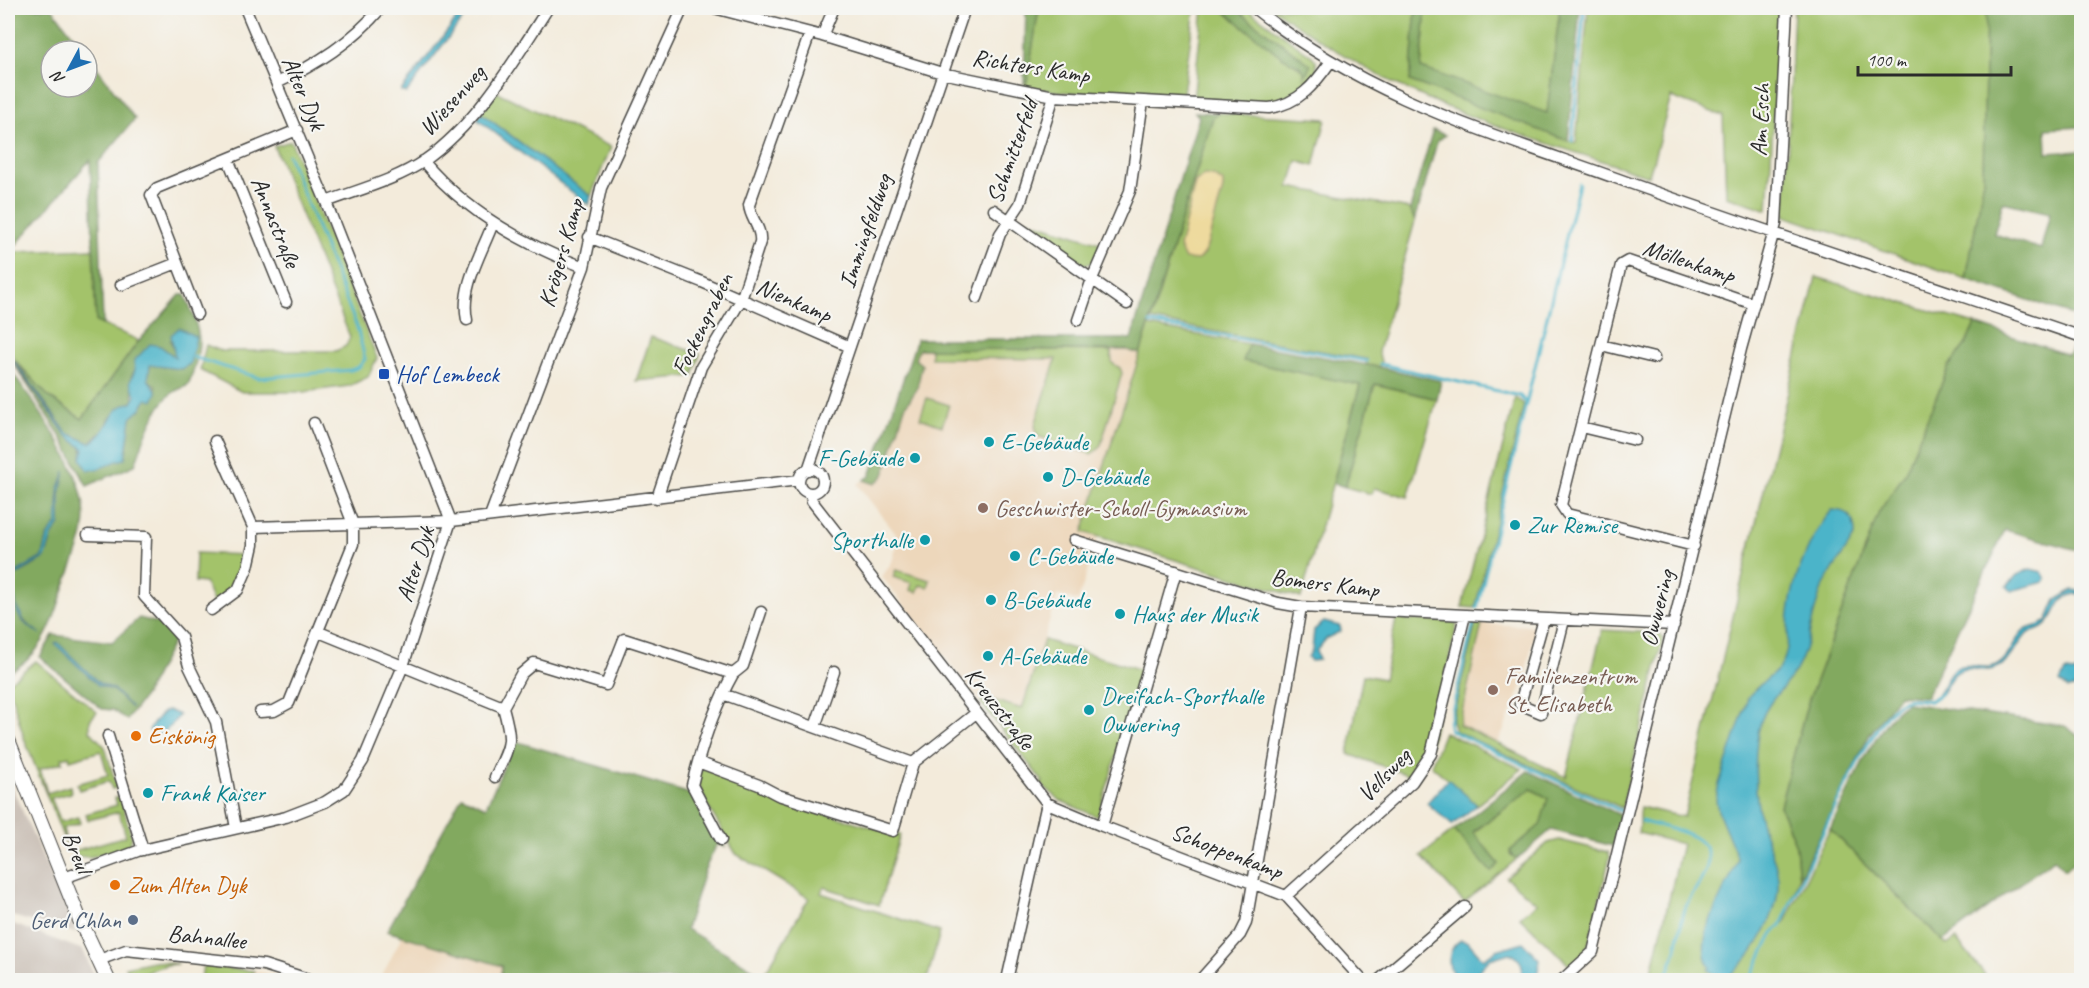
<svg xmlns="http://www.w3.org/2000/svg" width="2089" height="988" viewBox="0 0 2089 988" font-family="Caveat,sans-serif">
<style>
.built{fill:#edd7bb}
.industrial{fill:#ccc2b9}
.green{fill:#a3c36b;stroke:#67774b;stroke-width:1.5}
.forest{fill:#82a95f;stroke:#566a45;stroke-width:1.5;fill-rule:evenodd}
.sand{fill:#eeda9e;stroke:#8c8264;stroke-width:1.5}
.water{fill:#4bb4c9;stroke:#3b707a;stroke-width:1.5}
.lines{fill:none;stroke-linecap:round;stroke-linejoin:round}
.stream{stroke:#4bb4c9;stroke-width:3}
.minor-casing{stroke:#494845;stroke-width:13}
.major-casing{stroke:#494845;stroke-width:16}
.minor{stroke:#fff;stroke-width:10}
.major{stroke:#fff;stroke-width:14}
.transit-dot{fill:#1a4fb4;stroke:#f6f6f2;stroke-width:2}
.culture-dot{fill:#0f9aa8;stroke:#f6f6f2;stroke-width:2}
.education-dot{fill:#8d6e63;stroke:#f6f6f2;stroke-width:2}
.food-dot{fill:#e8710a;stroke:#f6f6f2;stroke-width:2}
.service-dot{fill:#5c6f8a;stroke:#f6f6f2;stroke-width:2}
.labels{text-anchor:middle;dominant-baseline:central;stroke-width:4.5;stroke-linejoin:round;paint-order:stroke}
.street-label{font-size:24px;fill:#2b2b2b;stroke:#f6f6f2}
.transit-label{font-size:24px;fill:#164399;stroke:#f6f6f2;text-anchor:start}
.culture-label{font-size:24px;fill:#0d838f;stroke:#f6f6f2;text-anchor:start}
.education-label{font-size:24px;fill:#785e54;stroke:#f6f6f2;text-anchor:start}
.food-label{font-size:24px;fill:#c56008;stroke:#f6f6f2;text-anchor:start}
.service-label{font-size:24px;fill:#4e5e75;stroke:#f6f6f2;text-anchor:end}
</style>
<rect width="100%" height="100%" fill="#f6f6f2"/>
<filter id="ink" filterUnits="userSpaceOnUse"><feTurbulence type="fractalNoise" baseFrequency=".0167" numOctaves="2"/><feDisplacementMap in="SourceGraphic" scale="12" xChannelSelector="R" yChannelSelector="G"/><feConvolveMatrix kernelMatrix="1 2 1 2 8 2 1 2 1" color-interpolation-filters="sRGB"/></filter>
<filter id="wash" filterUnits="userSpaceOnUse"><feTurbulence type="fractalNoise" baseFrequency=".008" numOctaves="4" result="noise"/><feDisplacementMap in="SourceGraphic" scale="24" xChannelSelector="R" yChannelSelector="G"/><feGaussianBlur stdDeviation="1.35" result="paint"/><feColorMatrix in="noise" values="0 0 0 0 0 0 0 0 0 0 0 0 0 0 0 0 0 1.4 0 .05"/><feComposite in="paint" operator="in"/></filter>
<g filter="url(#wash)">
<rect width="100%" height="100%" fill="#f3ebdb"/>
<!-- built -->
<path class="built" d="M919,349L1127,350L1140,354L1083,532L1098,537L1078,601L1057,595L1022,710L983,697L981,703L882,577L892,562L899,538L857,484L864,480L875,483L884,475L905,407L917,389L915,359Z
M1482,624L1536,626L1523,684L1497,745L1461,728L1458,721Z
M402,936L502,966L500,980H380Z
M254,971L265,973L291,980H251Z"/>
<!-- industrial -->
<path class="industrial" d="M8,778L76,933L8,915Z
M8,922L83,950L96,980H8Z"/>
<!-- green -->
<path class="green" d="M1039,8H1195L1182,100L1061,92L1025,87L1024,82H1027Z
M1203,8H1220L1304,71L1310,65L1234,8H1246L1312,56L1316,61L1317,73L1298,93L1277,105L1193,101Z
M1272,8H1416L1410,81L1576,143L1588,8H1780L1768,210L1726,196L1723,116L1671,97L1649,176C1563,148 1473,123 1392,82C1350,61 1311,35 1272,8Z
M1426,8H1560L1547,114L1421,68Z
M1794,8H1986L1983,185L1966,279L1785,216Z
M497,92L611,147L591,196L481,113Z
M1219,113L1326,119L1314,166L1297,161L1289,187L1410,209L1415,221L1378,352L1381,361L1379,367L1366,365L1367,359L1151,320L1213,117Z
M291,141L377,358L368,377L349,386L304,392H242L200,370L206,345L221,351H336L346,346L350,337L274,146Z
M1023,219L1103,244L1093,263L1080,265L1022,226Z
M93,249L96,322L136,339L138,342L82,419L50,398L14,359L8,346V270L17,252Z
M1816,277L1975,324L1966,344L1949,366L1904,475L1879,512L1807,705L1780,806L1796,846L1799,878L1784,924L1830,829L1947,945L1956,939L1989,980H1650L1682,844L1638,833C1640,823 1638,816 1640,807L1684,817Z
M1149,326L1249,344L1244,361L1360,385L1301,598L1083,532Z
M651,337L700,354L693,376L636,381Z
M931,348L1111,351L1112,363L1120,368L1122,373L1100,448L1091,454L1037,436L1035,425L1056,359L931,358Z
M1375,384L1437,399L1408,497L1374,488L1371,494L1345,487Z
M927,398L949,405L942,426L920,418Z
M1515,398L1524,404L1475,608L1462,607Z
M196,553L245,555L235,582L214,604L205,583L195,582Z
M896,570L930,580L928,587L920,585L917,592L910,590L912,583L893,577Z
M1396,619L1453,622L1457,625L1431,742L1423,760L1411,776L1348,754L1363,675L1384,679Z
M1476,623L1482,624L1459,725L1566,777L1602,630L1659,633L1663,639L1622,808L1455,731L1452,721Z
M1044,640L1142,670L1098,817L1061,801L1040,783L1043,782L981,703L983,697L1022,709Z
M36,661L97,712L90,720V731L105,747L117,788L112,789L109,781L79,790L77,784L108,775L101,751L70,760L69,756L62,758L63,762L40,769L47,793L70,786L71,793L51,798L61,822L78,817L80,823L63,828L66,844L24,738L8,683Z
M1444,732L1522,769L1477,805L1431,765Z
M704,768L757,789L779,800L900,835L879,905L824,887L821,893L940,932L927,980H761L809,898L736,854L707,805L696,776L698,771Z
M1531,789L1549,798L1541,825L1510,851V854L1517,859L1464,903L1421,856L1454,830L1491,871L1499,864L1473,833Z
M120,796L132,838L129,845C111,851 87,864 70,852L126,836L119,812L88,820L86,814L117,805L115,798Z
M1559,840L1608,852L1610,856L1589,943L1582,956L1570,966L1520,917L1537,903L1506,878L1548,843Z
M153,961L178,964C151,964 140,981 121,980L127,970L125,967Z
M203,966L254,971L251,980L201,978Z"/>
<!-- forest -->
<path class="forest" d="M8,8H52L85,51H51V87H87V54L135,119L98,163L103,325L96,322L90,160L8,254Z
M1026,8H1039L1027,82H1024Z
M1220,8H1234L1311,65L1304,78V71L1299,66L1282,57Z
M1416,8H1426L1421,68L1547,113L1560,8H1580L1568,141L1410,81Z
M1986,8H2081V127L2046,129L2047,153L2081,151V318L1966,279L1983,185ZM2003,202L2050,213L2041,249L1994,234Z
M1195,112L1219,113L1213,117L1140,354L1127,350L919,349L915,359L922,365L917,389L905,407L884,475L875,484L864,480L870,476L917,339H1131L1199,117Z
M1433,130L1445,135L1437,142L1415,221L1410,209Z
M180,295H185C202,333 204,346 188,385C183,388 176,390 171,394C154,407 142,445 135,465L87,486L64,442L12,361L66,435L82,447L83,456L109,463L127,449L131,417L141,409L147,399L153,400L156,387L148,379L150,365L181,369L190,363L170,340L176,354L175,357L164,349L134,361L135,370L131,377L134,400L109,419L107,427L90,443L67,433L14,359L50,398L82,419L138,342Z
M1975,324L2068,355L2075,344L2081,346V551L2005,530L1926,697L1899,695L1870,734L1799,878L1796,846L1780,806L1807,705L1879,512L1904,475L1949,366L1966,344Z
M1249,344L1379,367L1441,381L1437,399L1375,384L1345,487L1333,483L1360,385L1243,361Z
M8,366C36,407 92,476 84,528C81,551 68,574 61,597C51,629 39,658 8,673V579C19,590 9,617 32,628C16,617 14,596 11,578L36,564L48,550L52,536L60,524V494L63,480L59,488L57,524L48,535L44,552L41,558L8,577Z
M139,618L166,625L175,638L145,695L127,720L113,710L102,709L40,657L53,635L112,642ZM55,643L99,683L113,689L131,708L113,690L98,685Z
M1907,703L2065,726L2081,738V858L2064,870L2054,859L1943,941L1830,829C1845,800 1880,715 1907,703Z
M515,741L697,796L725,847L717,844L705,869L686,929L763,975L761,980H500L502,966L387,931L462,796L486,807Z
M1528,771L1620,815L1613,846L1551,830L1517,859L1514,858L1510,851L1540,825L1548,798L1531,789L1473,832L1499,864L1491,872L1454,830Z"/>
<!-- sand -->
<path class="sand" d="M1204,175L1213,176L1223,182V189L1205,253L1198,260L1185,259L1179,247L1195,183Z"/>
<!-- water -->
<path class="water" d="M465,8H471L406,93L401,91Z
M481,113L591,196L589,205L477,119Z
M179,328L196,337L190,364L181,369L150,365L148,379L157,392L153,401L147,399L141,409L131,418L125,459C111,461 102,471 88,470L81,459L84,449L66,435L13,360L67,433L90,443C109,435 109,404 132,403L136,396L130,382L135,370L134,361L150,344L160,346L175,357L171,335Z
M65,471L60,494V524L52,536L45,558L11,578L16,604L25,623L41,634C3,616 22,593 8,577L41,558L44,552L48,535L57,524L59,488Z
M1832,510C1849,510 1855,519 1855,535C1844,555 1828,573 1820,594C1810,620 1810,648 1795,672C1784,688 1768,701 1761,721C1753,747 1754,798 1762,825C1767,842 1776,859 1778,878C1781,911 1754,958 1728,976L1716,975L1708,970L1710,967C1690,939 1729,887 1738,859L1718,811L1716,799L1719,784L1748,698C1757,683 1778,675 1783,662C1790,648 1787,627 1789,612C1793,578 1810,536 1832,510Z
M2030,569L2042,572L2046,579L2044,582L2011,591L2007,586L2017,575Z
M2072,590L2081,591V594C2047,593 2065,626 2028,633C2018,643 2013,659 2001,666C1986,676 1970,662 1956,673C1948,679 1947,688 1940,695L1938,693C1945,687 1945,677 1953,670C1967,659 1984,673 1999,664C2012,656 2013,639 2025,630C2032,626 2040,626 2047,621L2056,600Z
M1324,622L1340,626L1341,631L1327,638L1316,651L1319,660L1311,661L1308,657L1312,650L1314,630Z
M57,642L99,683L113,689L132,708L113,690L98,685L55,644Z
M2081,669L2079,687L2068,689L2060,682L2065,672L2074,673Z
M168,710L179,715C173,724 163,736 153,734L149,730C154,723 160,712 168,710Z
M1448,779L1477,805L1452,825L1427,803Z
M1461,940L1468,942L1483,959L1497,950L1523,942L1539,959L1538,974L1530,980H1512L1520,975C1526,965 1518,956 1509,953L1490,959L1471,979L1456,977C1445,967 1448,947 1461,940Z"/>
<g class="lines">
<!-- stream -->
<path class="stream" d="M1572,141L1584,8
M1150,323L1367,361
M193,357L259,378L351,370L359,367L365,359L357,327L288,155
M1380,364L1520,396L1526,403
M1477,608L1579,184
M1474,622L1449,724L1450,730L1621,811
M1641,821C1666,830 1722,831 1705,872C1700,885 1689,896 1685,909C1677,934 1678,957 1664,980
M1750,980L1771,936L1781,925C1799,886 1869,721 1899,703C1908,697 1919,700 1930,701L1941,693"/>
</g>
</g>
<g filter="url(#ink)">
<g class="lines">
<defs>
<path id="minor" d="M714,8L822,36L942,73L1054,96L1269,108C1299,104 1315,84 1331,61
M1254,8C1366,97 1481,130 1613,177C1768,233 1925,283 2082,337
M822,36L834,8
M277,83C317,64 352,42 381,8
M228,159L286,302
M423,161C466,212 522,244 584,267
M326,202C358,190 396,180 424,161C477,124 514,61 548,8
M994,210L1127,304
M589,237L702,282L848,346
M121,285L177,263
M977,298L1000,234L1020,204L1054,96
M197,314L151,195L157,188L297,130
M467,320C460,287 482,253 493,223
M1078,320L1092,279L1130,191L1143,101
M1601,345L1654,358
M1581,427L1635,440
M799 481a12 12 0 1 1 24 0a12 12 0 1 1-24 0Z
M808,470L965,8
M810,493L812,501L1047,803L1102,826L1286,896L1362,980
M657,498L701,367L741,300L760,242C762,228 750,219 749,205L810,33
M490,516L584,267L601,188L683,8
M253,527L451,521L799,480
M88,535L146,537L144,596L181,637L189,666L216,722L236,828
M1074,540L1278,603L1301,607L1674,625
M1694,546L1567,514L1561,505L1621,265L1628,261L1754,304
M211,610L238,590L248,567L253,545V527L215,441
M1544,619L1520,704L1541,713L1564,620
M319,632L503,707L521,674L534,663L606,685L624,639L733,674C714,708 701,747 692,785L721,840
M733,674L743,666L761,612
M723,694L913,763L976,713
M260,712L274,711L289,703L353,544V524L314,423
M815,727L834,672
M108,736L143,850
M698,762L759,785L778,795L893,831L913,763
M495,777C511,743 513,743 503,707
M1102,826L1176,571
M64,878L138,851L286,817L325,802L344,790L363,761L403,666L451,521L326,202L245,8
M1286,896L1412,782L1431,754L1465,615
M99,960L126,950L264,965L311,980
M1007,980L1047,803
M1200,980L1240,935L1246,923L1301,607
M1379,980L1465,907
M1562,980L1593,952L1741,349L1776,224L1787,8"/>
<path id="major" d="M8,740L79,918L108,980"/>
</defs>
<!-- minor casing -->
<use href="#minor" class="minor-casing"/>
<!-- major casing -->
<use href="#major" class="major-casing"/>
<!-- minor -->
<use href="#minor" class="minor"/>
<!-- major -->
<use href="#major" class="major"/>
</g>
</g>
<!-- markers -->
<rect class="transit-dot" x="378" y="368" width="12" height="12" rx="3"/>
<g class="culture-dot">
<circle cx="989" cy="442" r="6"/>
<circle cx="915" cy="458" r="6"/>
<circle cx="1048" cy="477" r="6"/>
<circle cx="1515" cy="525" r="6"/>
<circle cx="925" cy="540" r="6"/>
<circle cx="1015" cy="556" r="6"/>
<circle cx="991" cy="600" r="6"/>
<circle cx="1120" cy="614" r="6"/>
<circle cx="988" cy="656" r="6"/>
<circle cx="1089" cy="710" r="6"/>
<circle cx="148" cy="793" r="6"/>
</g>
<g class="education-dot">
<circle cx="983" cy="508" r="6"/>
<circle cx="1493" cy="690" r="6"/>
</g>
<g class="food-dot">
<circle cx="136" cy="736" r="6"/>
<circle cx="115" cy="885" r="6"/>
</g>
<circle class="service-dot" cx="133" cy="920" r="6"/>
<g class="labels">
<!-- street labels -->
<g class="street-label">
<text transform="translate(1031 66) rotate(9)">Richters Kamp</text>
<text transform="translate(304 93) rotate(67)">Alter Dyk</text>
<text transform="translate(452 100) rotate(-48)">Wiesenweg</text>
<text transform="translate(1760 120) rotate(-87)">Am Esch</text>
<text transform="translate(1012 151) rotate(-70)">Schmitterfeld</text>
<text transform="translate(276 222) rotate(68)">Annastraße</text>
<text transform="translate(865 231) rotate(-71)">Immingfeldweg</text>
<text transform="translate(561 253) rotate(-74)">Krögers Kamp</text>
<text transform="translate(1689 261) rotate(18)">Möllenkamp</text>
<text transform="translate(794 300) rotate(23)">Nienkamp</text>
<text transform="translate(702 324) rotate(-64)">Fockengraben</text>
<text transform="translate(415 564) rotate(-72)">Alter Dyk</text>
<text transform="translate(1325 583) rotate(7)">Bomers Kamp</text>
<text transform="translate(1657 608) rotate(-76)">Owwering</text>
<text transform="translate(1000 708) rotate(52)">Kreuzstraße</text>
<text transform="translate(1384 775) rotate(-46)">Vellsweg</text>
<text transform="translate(1227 851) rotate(21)">Schoppenkamp</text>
<text transform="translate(77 852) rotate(68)">Breul</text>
<text transform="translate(207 937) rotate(6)">Bahnallee</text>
</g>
<!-- transit labels -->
<g class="transit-label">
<text x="396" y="374">Hof Lembeck</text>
</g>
<!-- culture labels -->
<g class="culture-label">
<text x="1001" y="442">E-Gebäude</text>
<text x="903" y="458" text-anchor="end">F-Gebäude</text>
<text x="1060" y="477">D-Gebäude</text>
<text x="1527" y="525">Zur Remise</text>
<text x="913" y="540" text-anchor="end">Sporthalle</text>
<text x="1027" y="556">C-Gebäude</text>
<text x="1003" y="600">B-Gebäude</text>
<text x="1132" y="614">Haus der Musik</text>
<text x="1000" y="656">A-Gebäude</text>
<text x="1101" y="696">Dreifach-Sporthalle<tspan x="1101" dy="28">Owwering</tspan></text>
<text x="160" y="793">Frank Kaiser</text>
</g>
<!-- education labels -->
<g class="education-label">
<text x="995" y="508">Geschwister-Scholl-Gymnasium</text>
<text x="1505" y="676">Familienzentrum<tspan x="1505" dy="28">St. Elisabeth</tspan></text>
</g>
<!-- food labels -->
<g class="food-label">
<text x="148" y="736">Eiskönig</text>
<text x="127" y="885">Zum Alten Dyk</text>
</g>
<!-- service labels -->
<g class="service-label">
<text x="121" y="920">Gerd Chlan</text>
</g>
</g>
<!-- margin -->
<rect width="2089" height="988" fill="none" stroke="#f6f6f2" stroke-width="30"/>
<!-- north arrow -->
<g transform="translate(69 69) rotate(229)"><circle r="28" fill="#f6f6f2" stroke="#a5a5a2" stroke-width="1.5"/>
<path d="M0-4.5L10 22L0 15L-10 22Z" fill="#1f6fb2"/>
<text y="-9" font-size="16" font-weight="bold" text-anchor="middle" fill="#2b2b2b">N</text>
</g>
<!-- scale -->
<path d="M1858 66v9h153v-9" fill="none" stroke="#2b2b2b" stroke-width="3"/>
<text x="1867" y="66" font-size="18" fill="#2b2b2b" stroke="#f6f6f2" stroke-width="4.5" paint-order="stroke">100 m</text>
</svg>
